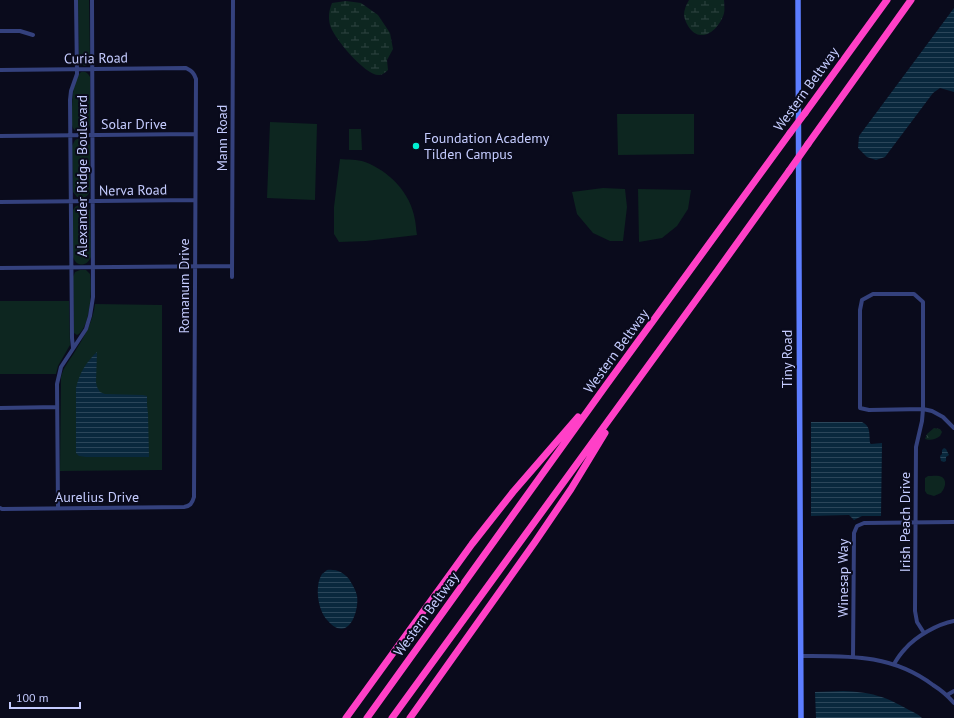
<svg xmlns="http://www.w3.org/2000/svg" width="954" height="718" viewBox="0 0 954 718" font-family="'PT Sans',sans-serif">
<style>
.grass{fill:#0d2620}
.wetland{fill:url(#wetland-marsh)}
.park{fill:url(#park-crowns)}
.water{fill:url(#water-rules)}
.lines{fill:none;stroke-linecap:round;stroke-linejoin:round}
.street{stroke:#34417d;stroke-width:4}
.secondary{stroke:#5c7dff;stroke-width:5.5}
.highway{stroke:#ff40c7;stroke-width:7}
.highway-bridge{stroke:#ff40c7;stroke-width:7}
.poi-dot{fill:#00f0d1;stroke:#0a0b1c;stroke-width:1.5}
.labels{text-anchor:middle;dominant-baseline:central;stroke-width:4;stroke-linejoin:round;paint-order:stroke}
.street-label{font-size:14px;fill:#c5ccff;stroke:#0a0b1c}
.poi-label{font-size:14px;fill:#c5ccff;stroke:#0a0b1c;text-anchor:start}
</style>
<defs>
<pattern id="wetland-marsh" width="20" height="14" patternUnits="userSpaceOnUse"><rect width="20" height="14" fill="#0d2620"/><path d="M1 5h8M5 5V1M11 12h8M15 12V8" fill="none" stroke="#2f4441"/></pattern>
<pattern id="park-crowns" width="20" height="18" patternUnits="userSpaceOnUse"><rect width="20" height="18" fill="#0d2620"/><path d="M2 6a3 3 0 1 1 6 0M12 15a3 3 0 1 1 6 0" fill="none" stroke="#2f4441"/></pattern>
<pattern id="water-rules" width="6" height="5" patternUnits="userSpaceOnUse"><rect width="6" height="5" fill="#09283d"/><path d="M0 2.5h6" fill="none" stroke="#2b465a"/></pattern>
</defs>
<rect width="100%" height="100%" fill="#0a0b1c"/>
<!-- grass -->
<path class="grass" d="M78,0H89L90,60L88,64L85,66L80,64L79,61Z
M81,72C86,71 88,73 90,77V125C87,132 77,136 73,128C71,124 72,119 72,115C72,103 72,81 81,72Z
M617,114H694V154L618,155Z
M270,122L317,124L315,200L267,198Z
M349,129H361L362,150H349Z
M80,138C86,138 89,140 90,146V191C88,197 84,199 77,197L73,192L72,146L75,140Z
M340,159C348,160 357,159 365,162C389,171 411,193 415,220C416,225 416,230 417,235L366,241L339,242L334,234V207Z
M603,188L625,189L627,207L623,241H610L593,233L577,214L572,192Z
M638,189L691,190L688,209L677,226L662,238L639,242Z
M80,204C86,204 89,206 90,211L91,257C87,267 76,267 73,257V210L75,207Z
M80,270H86L90,274C92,288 91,328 77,335L74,333L73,277L75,272Z
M0,301H69L70,345L58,366L56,374H0Z
M95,304L162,305V470L60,471L61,377C63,368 69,361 74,353C84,337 93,322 95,304Z
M928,476C932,476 939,475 942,477C948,481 944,490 941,493L934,496L927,494L925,491V478Z"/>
<!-- wetland -->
<path class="wetland" d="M689,0H724C724,4 725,9 724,13C722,22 712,36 701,35C692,35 685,23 684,15C684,10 686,5 689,0Z
M346,1L361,3L378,15L390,33L393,49L387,60L388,70C386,72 382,75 380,75C366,77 333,37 330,25C328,16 329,11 332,3Z"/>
<!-- park -->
<path class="park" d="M934,428L940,429L942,432L940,436C936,439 930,441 925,439L927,434Z"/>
<!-- water -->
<path class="water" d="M954,8V92L940,88L933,93L885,157L876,160L867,157L858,148L859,136Z
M97,352L96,382L97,387L100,392L105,394L143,395L147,396V405L148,414L149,457H86L79,456L76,453V388C79,374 86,362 97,352Z
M811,422H862C871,426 869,434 870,443L871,444L882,443L881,516H862L854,520L849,515L811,516Z
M944,448L946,449L949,455L946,457V461L944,462L941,461L940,456L942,454V450Z
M327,570C336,569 343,572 349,579C352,584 356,590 357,596C359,607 352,636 335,627C333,626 330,623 328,621C318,612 314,586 322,574C323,573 325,572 327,570Z
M843,691C870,692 885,696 909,710C913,712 918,714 922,718H816L815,692Z"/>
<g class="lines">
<!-- street -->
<path class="street" d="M0,31H20L33,35
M0,70L186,68C192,71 194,73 196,79L194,497C192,504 190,506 184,507L2,509L0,508
M0,136L195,134
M0,202L195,200
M0,268L232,266
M232,277L233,0
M73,348L72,338L70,100L71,91L77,74L76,0
M0,408L57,407
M58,508L57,384L61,367L86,329L90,316L93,297L92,0
M924,633L917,622L915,611L916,447L922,421L923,409V302L914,294H873L862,300L860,310V408L869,410L923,409L932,411L943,417L954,428
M801,656C849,656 892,654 933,685C941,690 948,696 954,703
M853,657L854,533L857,526L864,523L954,522
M894,664C897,659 901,653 905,649C916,636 938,624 954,621
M947,695L954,691"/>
<!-- secondary -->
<path class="secondary" d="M798,0L799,269L801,718"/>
<!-- highway -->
<path class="highway" d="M805,113L887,0
M808,144L911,0
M346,718L472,544L513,492L578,417
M367,718L607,384L790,133
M392,718L715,274L789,171
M410,718L535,542L571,489L605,433"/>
<!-- highway-bridge -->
<path class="highway-bridge" d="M790,133L805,113
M789,171L808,144"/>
</g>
<!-- markers -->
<circle class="poi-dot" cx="416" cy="146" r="4"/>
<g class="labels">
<!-- street labels -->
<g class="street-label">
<text transform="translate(96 58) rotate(-1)">Curia Road</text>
<text transform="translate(806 89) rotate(-54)">Western Beltway</text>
<text x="134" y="124">Solar Drive</text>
<text transform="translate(222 138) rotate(-90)">Mann Road</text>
<text transform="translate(82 176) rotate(-90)">Alexander Ridge Boulevard</text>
<text transform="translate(133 190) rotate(-1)">Nerva Road</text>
<text transform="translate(184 286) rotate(-90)">Romanum Drive</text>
<text transform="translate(616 351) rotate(-54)">Western Beltway</text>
<text transform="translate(787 359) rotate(-90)">Tiny Road</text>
<text x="97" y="497">Aurelius Drive</text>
<text transform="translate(905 522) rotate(-90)">Irish Peach Drive</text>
<text transform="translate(843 578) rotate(-90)">Winesap Way</text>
<text transform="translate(426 614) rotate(-54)">Western Beltway</text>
</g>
<!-- poi labels -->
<g class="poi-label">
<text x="424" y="138">Foundation Academy<tspan x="424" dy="16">Tilden Campus</tspan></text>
</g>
</g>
<!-- scale -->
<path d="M10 702v6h70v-6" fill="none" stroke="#c5ccff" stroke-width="2"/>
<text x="16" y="702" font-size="12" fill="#c5ccff" stroke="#0a0b1c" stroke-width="3" paint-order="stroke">100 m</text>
</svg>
